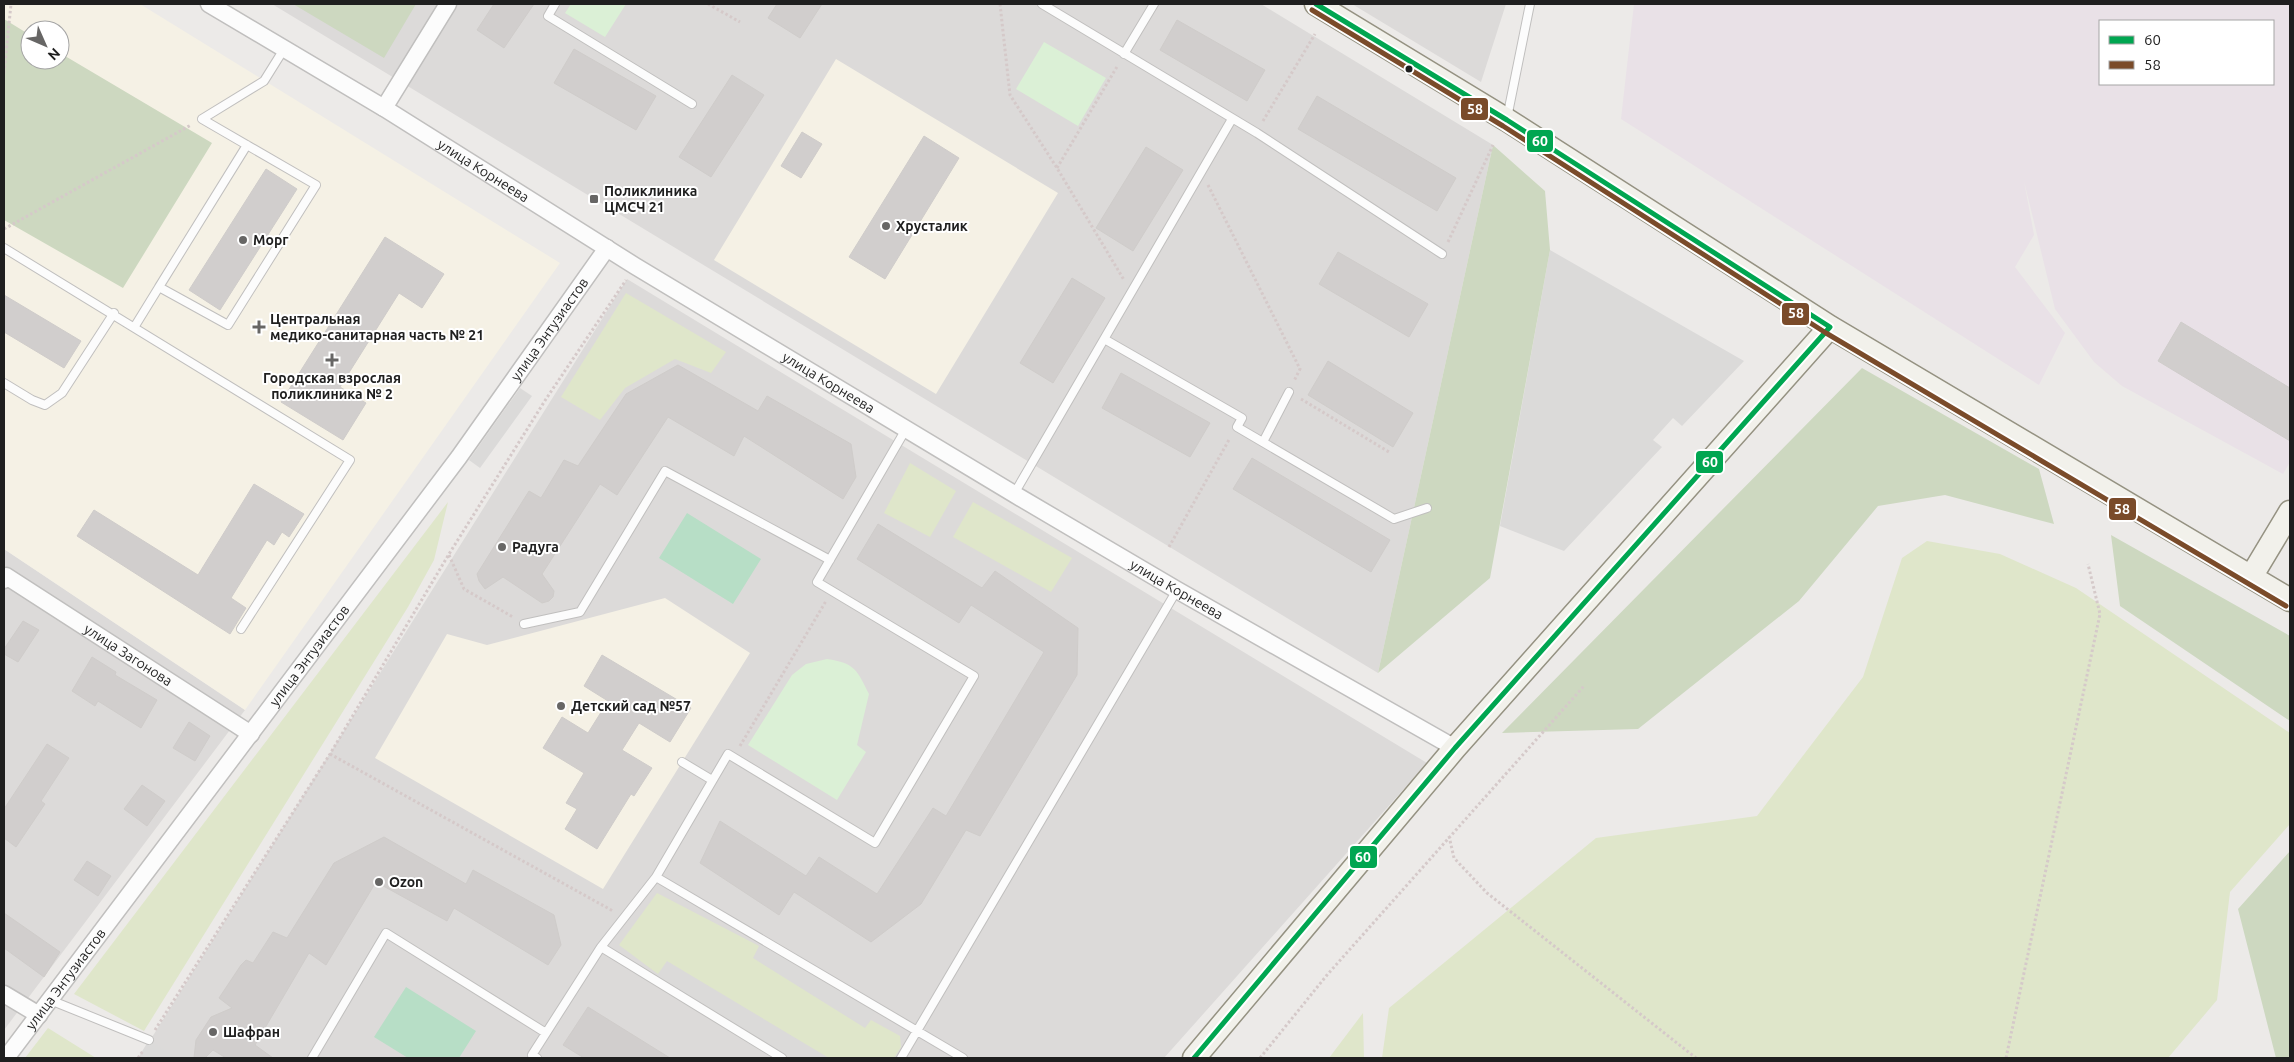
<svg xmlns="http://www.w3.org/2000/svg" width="2294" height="1062" viewBox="0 0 2294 1062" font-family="Ubuntu,sans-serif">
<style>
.residential{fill:#dcdad9}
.industrial{fill:#e9e1e7;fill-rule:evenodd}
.education{fill:#f5f1e5;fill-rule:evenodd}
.religious{fill:#dbdad9}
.grass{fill:#dfe6ca}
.forest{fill:#cdd8c0}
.park{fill:#dbf0d6}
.pitch{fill:#b7dec6}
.building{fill:#d1cecd;stroke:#cfccca}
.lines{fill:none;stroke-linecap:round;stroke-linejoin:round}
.lane-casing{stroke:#c0bfbe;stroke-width:10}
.street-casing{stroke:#c0bfbe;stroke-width:19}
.secondary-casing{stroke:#959282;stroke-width:25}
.path{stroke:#d5c9c9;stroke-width:3;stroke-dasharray:2.5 2.5;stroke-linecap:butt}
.lane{stroke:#fcfcfc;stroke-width:8}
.street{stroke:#fcfcfc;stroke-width:16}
.secondary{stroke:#f2f1eb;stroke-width:22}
.bus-1-casing{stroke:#fff;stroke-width:9}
.bus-2-casing{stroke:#fff;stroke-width:9}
.bus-1{stroke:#00a651;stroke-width:5}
.bus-2{stroke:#7a4b2a;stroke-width:5}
.bus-dot{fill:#1f1f1f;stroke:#fff;stroke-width:2}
.poi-dot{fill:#676665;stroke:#fff;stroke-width:2}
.labels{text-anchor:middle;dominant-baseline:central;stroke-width:4;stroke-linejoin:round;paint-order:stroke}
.street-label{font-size:14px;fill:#1f1f1f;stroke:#fff}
.poi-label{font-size:14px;font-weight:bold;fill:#1f1f1f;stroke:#fff;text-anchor:start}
.line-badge{stroke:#fff;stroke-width:2}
.badge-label{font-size:14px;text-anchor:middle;font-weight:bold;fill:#fff}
</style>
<rect width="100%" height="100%" fill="#eceae8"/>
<!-- residential -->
<path class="residential" d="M272,4H1261L1493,145L1378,673Z
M1352,4H1506L1481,82Z
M627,279L1427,763L1164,1058H139Z
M4,549L245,710L4,1030Z"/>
<!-- industrial -->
<path class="industrial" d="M1634,4H2290V462L2283,474L2122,386L2094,362L2055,309L2024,181L2034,235L2015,267L2065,333L2039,385L1621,119ZM2100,21H2273V84H2100Z"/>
<!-- education -->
<path class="education" d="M4,4H140L560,263L245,710L4,549ZM30,30H60V60H30Z
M836,59L1058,193L936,394L714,260Z
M665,598L750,653L603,889L375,758L447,634L487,645Z"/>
<!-- religious -->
<path class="religious" d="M1550,250L1744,361L1682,426L1673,418L1653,440L1662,447L1564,551L1500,526Z
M520,388L532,396L480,468L469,460Z
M763,939L878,1007L865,1028L753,958Z
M666,960L829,1058H782L654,981Z
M149,1040L176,1058H138Z"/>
<!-- grass -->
<path class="grass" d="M626,293L726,352L711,373L675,359L625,388L600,420L561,397Z
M910,463L956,491L930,537L884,513Z
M448,502L434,560L408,607L144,1031L74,994Z
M973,502L1072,558L1051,592L953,537Z
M1927,541L2000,554L2076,588L2290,733V824L2230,892L2217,1000L2168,1058H1382L1389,1008L1596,838L1757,816L1863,677L1902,558Z
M657,893L759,946L753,958L865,1028L871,1020L900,1036L901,1047L894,1058H829L667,961L658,974L619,945Z
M1363,1013L1364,1058H1329Z
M48,1028L96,1058H25Z"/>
<!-- forest -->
<path class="forest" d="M293,4H416L384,58Z
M4,19L30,35V60H60V53L212,143L123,288L4,220Z
M1493,145L1545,191L1550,250L1490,578L1378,673Z
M1862,368L2039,469L2054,524L1945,495L1878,506L1799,601L1638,729L1502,733Z
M2111,535L2290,636V721L2120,606Z
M2290,851V1058H2276L2238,909Z"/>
<!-- park -->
<path class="park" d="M571,4H626L605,37L565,13Z
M1044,42L1106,78L1078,126L1016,89Z
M827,659C855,663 857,670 869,694L857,745L866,752L837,800L748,745L792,675L806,664Z"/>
<!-- pitch -->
<path class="pitch" d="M687,513L761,559L733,604L659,558Z
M406,987L476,1031L459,1058H408L374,1037Z"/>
<!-- building -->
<path class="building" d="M494,4H534L504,48L477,30Z
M777,4H822L800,38L768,18Z
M1177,20L1265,70L1247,101L1160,50Z
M574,49L656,96L636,130L554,83Z
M732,75L764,95L711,177L679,157Z
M1317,96L1456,178L1437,211L1298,129Z
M802,132L822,144L801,178L781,166Z
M924,136L959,158L885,279L849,257Z
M1146,147L1183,170L1133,251L1096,228Z
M266,169L297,189L220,310L189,290Z
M385,237L444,274L422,308L399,293L340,387L366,403L343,440L281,402Z
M1338,252L1428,304L1409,337L1319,284Z
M1072,278L1105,298L1053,383L1020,363Z
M4,295L81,341L64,368L4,332Z
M2181,322L2290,388V441L2158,361Z
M1328,361L1413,413L1393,447L1308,395Z
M678,365L758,411L767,396L851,444L856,477L843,499L744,436L734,456L668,417L617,495L600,484L542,574L554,591L553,597L549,601L542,603L503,577L485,589L479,581L477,574L529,491L541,498L564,460L578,466L626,394Z
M1121,373L1210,423L1190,457L1102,408Z
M1252,458L1390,540L1371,572L1233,489Z
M254,484L304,514L289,537L282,532L274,545L267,540L231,598L246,608L230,634L77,536L94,510L198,575Z
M878,524L982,588L995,571L1078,628L1077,675L980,836L966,830L921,904L871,942L794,892L779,915L700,863L720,821L806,876L819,857L877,894L933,808L946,816L1044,652L971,605L959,623L857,559Z
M23,621L39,630L18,662L4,654V649Z
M602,655L691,708L670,742L639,723L622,750L652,768L634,796L631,794L597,849L565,829L577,809L566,803L584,773L543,748L562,717L588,733L608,701L584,686Z
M92,657L116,672L115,675L157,700L141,728L98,701L95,706L72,691Z
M189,722L210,736L195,761L173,748Z
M47,744L69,758L41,801L45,804L16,847L4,838V809Z
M142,785L165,801L147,826L124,809Z
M384,837L466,884L473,870L554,915L561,945L548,965L454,908L447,921L376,882L326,965L309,953L255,1045L273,1058H226L213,1050L205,1058H194L196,1040L211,1017L232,1008L219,998L241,965L246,960L253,963L273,932L287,938L334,863Z
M87,861L111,876L98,896L74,880Z
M4,913L60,952L44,977L4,948Z
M588,1007L670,1058H584L563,1045Z"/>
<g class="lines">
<defs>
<path id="lane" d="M555,4L548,16L692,104
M1042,4L1257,133L1442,254
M1124,54L1154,4
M1507,118L1530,4
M247,145L159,287L228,325L316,185L202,119L264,81L284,49
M4,248L350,460L241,629
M135,326L159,287
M1106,340L1242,418L1237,427L1394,519L1427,508
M4,383L32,400L45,405L62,393L114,313
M1263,442L1289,392
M1014,494L1232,119
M524,624L580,612L665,471L830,560
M682,762L712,780
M656,877L963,1058
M601,947L782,1058
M50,1000L149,1040
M312,1058L386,933L546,1033
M537,1058L532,1055L601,947L656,877L728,754L875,843L974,676L817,582L906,429
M901,1058L1177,590"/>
<g id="street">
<path id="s1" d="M209,4L384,108L635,266L1014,494L1177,590L1455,748"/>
<path d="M384,108L448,4"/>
<path id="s2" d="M4,580L6,576L251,734"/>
<path d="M4,994L39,1015"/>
<path id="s3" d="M6,1058L459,457L607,248"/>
</g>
<path id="secondary" d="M1316,4L1507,120L1830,327L2290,600
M2251,577L2290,512
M1194,1058L1455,748L1830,327"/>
</defs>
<!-- lane casing -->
<use href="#lane" class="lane-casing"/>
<!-- street casing -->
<use href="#street" class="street-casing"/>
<!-- secondary casing -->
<use href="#secondary" class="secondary-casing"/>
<!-- path -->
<path class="path" d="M708,4L740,22
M1000,4L1010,95L1057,168L1124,280
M4,73L11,4
M1263,121L1315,34
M1057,168L1118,65
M1208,185L1300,369L1294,381
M4,229L191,125
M1448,242L1493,145
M1301,399L1389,452
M1169,547L1230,438
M449,555L464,589L513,617
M740,746L826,601
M330,754L613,911
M1449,836L1454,858L1487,893L1696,1058
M155,1030L330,754L449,554L546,399L626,280
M138,1058L143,1051
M1260,1058L1327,975L1584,686
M2006,1058L2100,614L2088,564"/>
<!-- lane -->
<use href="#lane" class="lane"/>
<!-- street -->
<use href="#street" class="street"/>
<!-- secondary -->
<use href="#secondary" class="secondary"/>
<defs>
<path id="bus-1" d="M1194,1058L1455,748L1830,327L1507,120L1316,4"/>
<path id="bus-2" d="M1312,10L1503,126L1826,333L2286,606"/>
</defs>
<!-- bus-1 casing -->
<use href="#bus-1" class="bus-1-casing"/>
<!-- bus-2 casing -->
<use href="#bus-2" class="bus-2-casing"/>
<!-- bus-1 -->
<use href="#bus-1" class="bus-1"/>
<!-- bus-2 -->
<use href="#bus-2" class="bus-2"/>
</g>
<!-- markers -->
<circle class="bus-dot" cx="1409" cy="69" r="4.5"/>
<g class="poi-dot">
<rect x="589" y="194" width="10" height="10" rx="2.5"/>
<circle cx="886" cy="226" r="5"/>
<circle cx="243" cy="240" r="5"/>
<path d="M256.5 319.5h5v5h5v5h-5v5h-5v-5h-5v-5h5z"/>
<path d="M329.5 352.5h5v5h5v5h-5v5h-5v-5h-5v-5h5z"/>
<circle cx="502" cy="547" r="5"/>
<circle cx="561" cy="706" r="5"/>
<circle cx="379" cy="882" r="5"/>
<circle cx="213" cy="1032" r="5"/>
</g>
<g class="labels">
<!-- street labels -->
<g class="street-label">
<text stroke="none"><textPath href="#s1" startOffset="321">улица Корнеева</textPath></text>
<text stroke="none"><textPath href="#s3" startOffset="909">улица Энтузиастов</textPath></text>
<text stroke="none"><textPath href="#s1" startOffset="726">улица Корнеева</textPath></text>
<text stroke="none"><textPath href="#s1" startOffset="1131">улица Корнеева</textPath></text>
<text stroke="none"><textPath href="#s2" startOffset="150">улица Загонова</textPath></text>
<text stroke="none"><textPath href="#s3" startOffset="504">улица Энтузиастов</textPath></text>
<text stroke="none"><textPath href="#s3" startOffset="99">улица Энтузиастов</textPath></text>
</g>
<!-- poi labels -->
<g class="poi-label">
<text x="604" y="191">Поликлиника<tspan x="604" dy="16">ЦМСЧ 21</tspan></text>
<text x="896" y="226">Хрусталик</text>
<text x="253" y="240">Морг</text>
<text x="270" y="319">Центральная<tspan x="270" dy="16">медико-санитарная часть № 21</tspan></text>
<text x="332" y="378" text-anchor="middle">Городская взрослая<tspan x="332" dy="16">поликлиника № 2</tspan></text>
<text x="512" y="547">Радуга</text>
<text x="571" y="706">Детский сад №57</text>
<text x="389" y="882">Ozon</text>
<text x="223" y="1032">Шафран</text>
</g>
</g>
<g class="line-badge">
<rect x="1460" y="97" width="29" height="24" rx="5" fill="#7a4b2a"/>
<rect x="1526" y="129" width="28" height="24" rx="5" fill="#00a651"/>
<rect x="1781" y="302" width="29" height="24" rx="5" fill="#7a4b2a"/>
<rect x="1695" y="450" width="29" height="24" rx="5" fill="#00a651"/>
<rect x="2108" y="497" width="29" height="24" rx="5" fill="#7a4b2a"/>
<rect x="1349" y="845" width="29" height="24" rx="5" fill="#00a651"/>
</g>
<g class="badge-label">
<text x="1475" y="114">58</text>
<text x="1540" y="146">60</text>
<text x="1796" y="318">58</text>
<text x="1710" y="467">60</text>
<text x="2122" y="514">58</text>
<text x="1363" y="862">60</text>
</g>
<!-- border -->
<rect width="2294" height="1062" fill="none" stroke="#1f1f1f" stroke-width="10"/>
<!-- legend -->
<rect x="2099" y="20" width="175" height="65" fill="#ffffff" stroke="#a5a5a5"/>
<rect x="2109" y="36" width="25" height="8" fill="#00a651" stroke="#a5a5a5"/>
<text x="2144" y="45" font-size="15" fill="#1f1f1f">60</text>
<rect x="2109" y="61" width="25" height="8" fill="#7a4b2a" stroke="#a5a5a5"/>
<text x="2144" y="70" font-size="15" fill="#1f1f1f">58</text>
<!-- north arrow -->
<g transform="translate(45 45) rotate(135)"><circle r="24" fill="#ffffff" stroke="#a5a5a5"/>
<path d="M0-4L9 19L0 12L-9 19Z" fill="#676665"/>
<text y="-8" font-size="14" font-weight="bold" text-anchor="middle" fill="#1f1f1f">N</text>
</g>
</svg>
